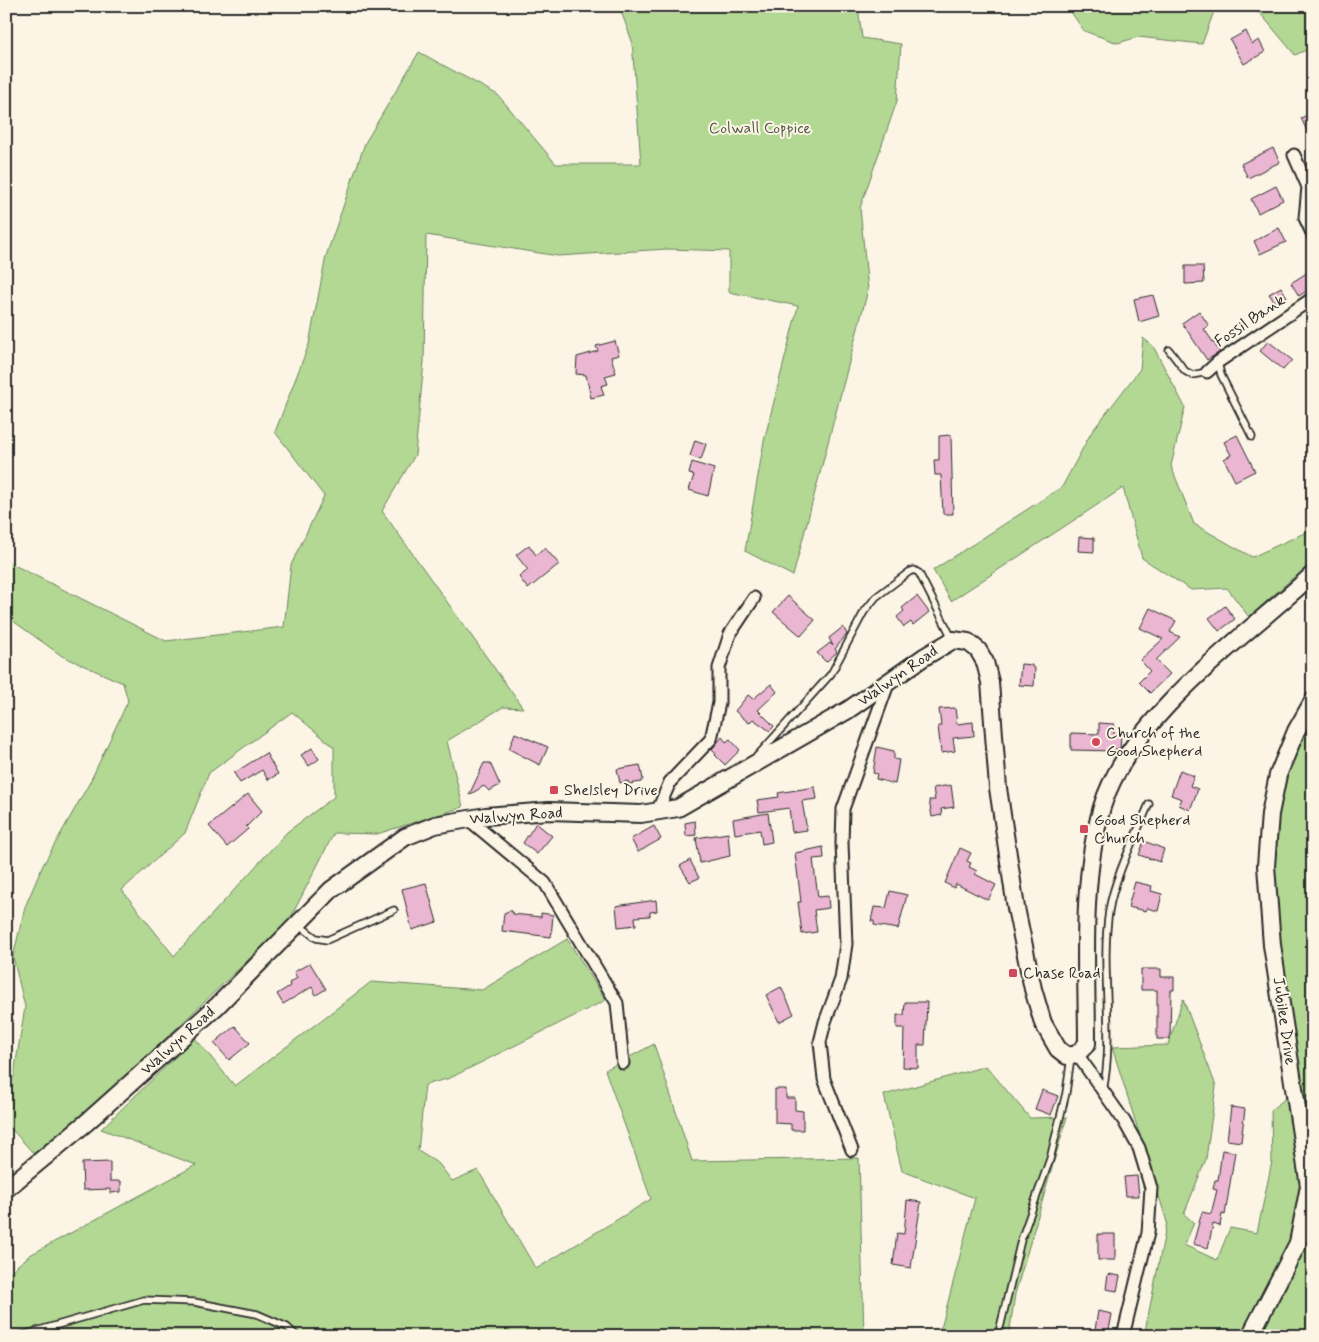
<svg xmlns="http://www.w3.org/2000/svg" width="1319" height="1342" viewBox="0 0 1319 1342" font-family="Mynerve,sans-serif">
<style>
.green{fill:#b2d894;stroke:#6e8260;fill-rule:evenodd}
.building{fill:#eab6d1;stroke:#2b2b2b}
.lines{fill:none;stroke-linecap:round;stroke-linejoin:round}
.lane-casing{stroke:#2b2b2b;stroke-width:9}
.street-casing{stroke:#2b2b2b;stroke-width:15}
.secondary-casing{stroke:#2b2b2b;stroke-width:20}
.lane{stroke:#fcf5e5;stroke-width:5.5}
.street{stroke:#fcf5e5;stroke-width:11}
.secondary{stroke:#fcf5e5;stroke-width:16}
.poi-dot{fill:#d1495b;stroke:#fcf5e5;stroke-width:2}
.labels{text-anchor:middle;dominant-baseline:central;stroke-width:4;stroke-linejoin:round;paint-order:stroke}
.park-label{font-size:16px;fill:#4d5645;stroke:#fcf5e5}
.street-label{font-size:16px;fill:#2b2b2b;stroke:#fcf5e5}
.poi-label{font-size:16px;fill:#2b2b2b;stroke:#fcf5e5;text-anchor:start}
</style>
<rect width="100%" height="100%" fill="#fcf5e5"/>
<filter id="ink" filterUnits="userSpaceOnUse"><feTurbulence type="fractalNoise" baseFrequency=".02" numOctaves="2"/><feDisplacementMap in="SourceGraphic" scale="10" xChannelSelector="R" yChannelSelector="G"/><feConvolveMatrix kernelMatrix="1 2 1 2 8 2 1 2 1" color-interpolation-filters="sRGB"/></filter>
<g filter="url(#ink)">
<!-- green -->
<path class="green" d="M619,6H858L862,38L901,44L897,101L860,208L868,290L793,576L745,551L764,441L798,306L729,292V251L667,249L558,256L426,235L424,362L415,455L382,511L523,708L503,707L447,741L463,807L377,834L334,833L289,921L115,1087L34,1154L6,1123L25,1007L13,957L25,907L43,865L90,782L128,701L123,683L62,656L6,616V561L166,641L284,627L291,565L324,496L275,432L309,344L326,256L365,143L419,52L498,95L556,164H641L632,41ZM292,712L334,747V797L287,832L174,956L122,890L185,833L209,773Z
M1067,6H1313V47L1295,55L1260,13L1216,6L1202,44L1138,37L1118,43L1084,31Z
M1143,338L1153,346L1185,407L1171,466L1194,524L1252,557L1313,529V578L1294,577L1249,617L1227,588L1191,590L1142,558L1123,488L951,601L933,570L1062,487L1091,433L1140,369Z
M1313,712V1336H1257L1304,1242L1309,1186L1267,848L1286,774Z
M567,939L606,1000L450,1078L425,1085L418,1151L439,1164L452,1181L478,1170L536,1269L651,1199L605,1070L654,1044L692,1161L859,1158L864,1336H6V1275L30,1255L196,1165L101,1129L195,1038L235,1086L371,982L482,990Z
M1183,999L1216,1086L1206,1159L1184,1214L1194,1223L1184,1245L1217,1260L1230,1228L1257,1233L1272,1161L1271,1110L1287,1097C1291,1126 1298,1155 1300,1184C1305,1234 1266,1293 1243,1336H1144L1167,1222L1112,1047L1168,1045Z
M986,1066L1030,1118L1067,1117L1015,1294L1009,1336H935L942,1325L975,1198L902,1171L884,1095Z"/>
<!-- building -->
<path class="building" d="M1246,31L1252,44L1259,40L1265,52L1244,64L1230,40Z
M1313,112V144L1301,118Z
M1273,148L1280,162L1248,178L1241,164Z
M1276,186L1283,200L1258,213L1251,199Z
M1279,228L1286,242L1260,254L1254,241Z
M1185,266H1203L1204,283L1185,284Z
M1313,269V287L1299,296L1291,283Z
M1281,287L1287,297L1276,304L1269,294Z
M1153,295L1159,316L1139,322L1134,299Z
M1199,311L1209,326L1204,329L1220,352L1207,360L1182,323Z
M615,341L619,355L611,357L616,373L605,376L608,384L601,386L604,395L591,398L586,375L576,374L577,357L598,351L596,346Z
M1268,341L1292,360L1283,370L1260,351Z
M951,435L953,514H943L941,475H935L934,460H939V436Z
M1237,435L1255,471L1235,481L1224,459L1231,455L1224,442Z
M695,440L706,444L701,460L690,456Z
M692,462L714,469L708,496L689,490L694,475L689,474Z
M1079,537L1094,538V552L1078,551Z
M529,545L536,555L545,548L559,564L528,589L519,577L528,570L516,555Z
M788,596L815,620L801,636L773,612Z
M917,596L929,612L913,625L911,622L904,627L897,617L904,611L902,608Z
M1225,606L1235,619L1219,631L1209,618Z
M1150,608L1176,621L1170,632L1180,637L1156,660L1170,674L1150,693L1139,682L1150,671L1140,660L1163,639L1140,628Z
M843,627L847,634L835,649L837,652L826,662L817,653L830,643L833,646L829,638Z
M1021,664L1032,665V667L1035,668L1034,686L1019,685Z
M771,684L777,692L758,710L774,726L770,731L753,719L749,723L735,711L748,695L753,699Z
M955,708L957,724L973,722L974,736L953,738L955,751L941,753L938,726H941L939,709Z
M1099,723L1114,724V734L1121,735L1120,749H1115V751L1071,750V733L1099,734Z
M515,733L548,747L540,765L509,749Z
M722,737L726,742L730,739L740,750L725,765L715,755L716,753L712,749Z
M877,747L894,751V759L899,760L895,784L876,779L877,774L873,773Z
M312,748L319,759L309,766L301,755Z
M266,753L278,774L268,780L262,770L240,783L234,773Z
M484,763H490L500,785L489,791L484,786L469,795Z
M640,765L643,779L641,782L629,784L628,781L620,783L617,769Z
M1180,770L1194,776L1190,786L1198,789L1190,810L1179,805L1182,799L1171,795Z
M951,785L954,807L941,809L942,815L932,817L929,800H935L933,788Z
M815,787L817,799L802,801L807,830L792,832L789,808L759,812L757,800L779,797L778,793Z
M248,794L262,811L246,827L248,829L227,847L209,826Z
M768,813L772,842L762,844L760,830L735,834L733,819Z
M695,821L696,835L686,836L685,823Z
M536,823L552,836L537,854L523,843Z
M654,826L661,839L638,852L631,839Z
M728,833L730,856L700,863L696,838Z
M1144,841L1164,849L1160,862L1139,855Z
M823,847L824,858L813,859L818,897L828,896L829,908L814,910L817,932L802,934L798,902H801L795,853Z
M960,848L971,853L967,861L971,863L969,867L977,871L975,874L996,885L988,900L956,884L954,888L945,883Z
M690,860L699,878L690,882L680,866Z
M1135,882L1152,886L1151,891L1162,894L1158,911L1147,908L1146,911L1128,907Z
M426,883L437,922L412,930L402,889Z
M890,891L907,895L898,929L874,925V921H871L874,907L886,908Z
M656,900L657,911L650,912V916L635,917L636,925L618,927L616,906Z
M511,910L513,914L541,917V913L553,915L551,937L502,931L504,913Z
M310,963L326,989L316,995L312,987L283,1004L277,994L290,986L289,983L297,978L294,972Z
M1141,969H1161V977H1174V990H1171L1170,1039H1157V990H1141Z
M781,987L794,1014L779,1022L766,995Z
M905,1002H927L925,1045H918V1068L903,1067L904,1028H897V1015H904Z
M235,1026L250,1043L229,1060L214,1043Z
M775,1089H786V1098H795V1110L803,1111V1130H791V1124L775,1123Z
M1042,1090L1058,1096L1051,1115L1035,1109Z
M1231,1107L1245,1109L1241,1142L1227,1140Z
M1222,1150L1235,1152L1225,1215L1222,1214L1220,1226L1213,1224L1208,1248L1193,1244L1202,1212L1211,1214L1217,1190L1213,1189L1215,1180H1218Z
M110,1162V1181H121V1192L110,1193V1189L83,1190L82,1163Z
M1137,1176L1139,1196H1126L1124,1177Z
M907,1200L921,1202L911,1268L893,1265L897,1233L904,1234Z
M1098,1234H1115V1260H1098Z
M1108,1274L1120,1276L1117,1291L1106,1289Z
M1098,1311L1112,1314L1108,1336H1094Z"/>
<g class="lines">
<defs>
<path id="lane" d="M1169,350L1185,371L1192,375L1207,372
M1218,362L1221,375L1252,437
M757,756L831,674L864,612L876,597L909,572L914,570L919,573L953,640
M299,925L316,938L327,940L394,910
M1103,1091C1115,1032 1100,971 1109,911C1114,878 1136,835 1149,804
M19,1336L144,1300L194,1302L257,1314L287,1327L297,1336
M998,1336L1021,1240L1050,1159L1066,1093L1071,1057"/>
<path id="street" d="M1294,155L1308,187L1305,218L1313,235
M1207,372L1218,362L1313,298
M657,812L670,782L711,739L719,703V668L730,634L754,598
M468,819L545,883L617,1003L623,1063
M1077,1054L1124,1121L1139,1148L1151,1188L1148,1233L1123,1336
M852,1150L824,1079L820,1042L825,1022L841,979L846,944L842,843L843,809L888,684"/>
<path id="secondary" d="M6,1189L87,1122L217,1006L331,890L405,837L435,825L486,816L549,811L641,814L678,808L848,710L924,657L953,640L968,642L978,650L985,662L990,682L998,788L1016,908L1033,989L1043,1023L1058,1049L1067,1056L1077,1054L1087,1044C1087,966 1080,883 1102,807C1129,717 1246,636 1313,574
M1250,1336L1298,1243L1309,1186L1272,945L1266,866L1270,814L1278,775L1296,731L1313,701"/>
</defs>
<!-- lane casing -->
<use href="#lane" class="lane-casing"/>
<!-- street casing -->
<use href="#street" class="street-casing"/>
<!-- secondary casing -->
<use href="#secondary" class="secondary-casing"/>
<!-- lane -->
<use href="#lane" class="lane"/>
<!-- street -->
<use href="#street" class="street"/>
<!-- secondary -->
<use href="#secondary" class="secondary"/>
</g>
</g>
<!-- markers -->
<g class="poi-dot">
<circle cx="1096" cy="742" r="5"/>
<rect x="549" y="785" width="10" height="10" rx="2.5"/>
<rect x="1079" y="824" width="10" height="10" rx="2.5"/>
<rect x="1008" y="968" width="10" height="10" rx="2.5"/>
</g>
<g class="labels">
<!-- park labels -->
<g class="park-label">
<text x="760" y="128">Colwall Coppice</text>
</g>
<!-- street labels -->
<g class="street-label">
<text transform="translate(1250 321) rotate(-34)">Fossil Bank</text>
<text transform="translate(898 676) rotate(-35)">Walwyn Road</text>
<text transform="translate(516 816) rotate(-4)">Walwyn Road</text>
<text transform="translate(1284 1021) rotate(82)">Jubilee Drive</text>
<text transform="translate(178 1041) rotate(-42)">Walwyn Road</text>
</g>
<!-- poi labels -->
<g class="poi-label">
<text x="1106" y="733">Church of the<tspan x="1106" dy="18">Good Shepherd</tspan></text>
<text x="564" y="790">Shelsley Drive</text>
<text x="1094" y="820">Good Shepherd<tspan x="1094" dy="18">Church</tspan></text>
<text x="1023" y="973">Chase Road</text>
</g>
</g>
<!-- margin -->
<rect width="1319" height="1342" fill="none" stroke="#fcf5e5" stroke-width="25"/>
<rect x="12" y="12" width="1294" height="1317" fill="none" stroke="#2b2b2b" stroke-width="2" filter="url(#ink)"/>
</svg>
